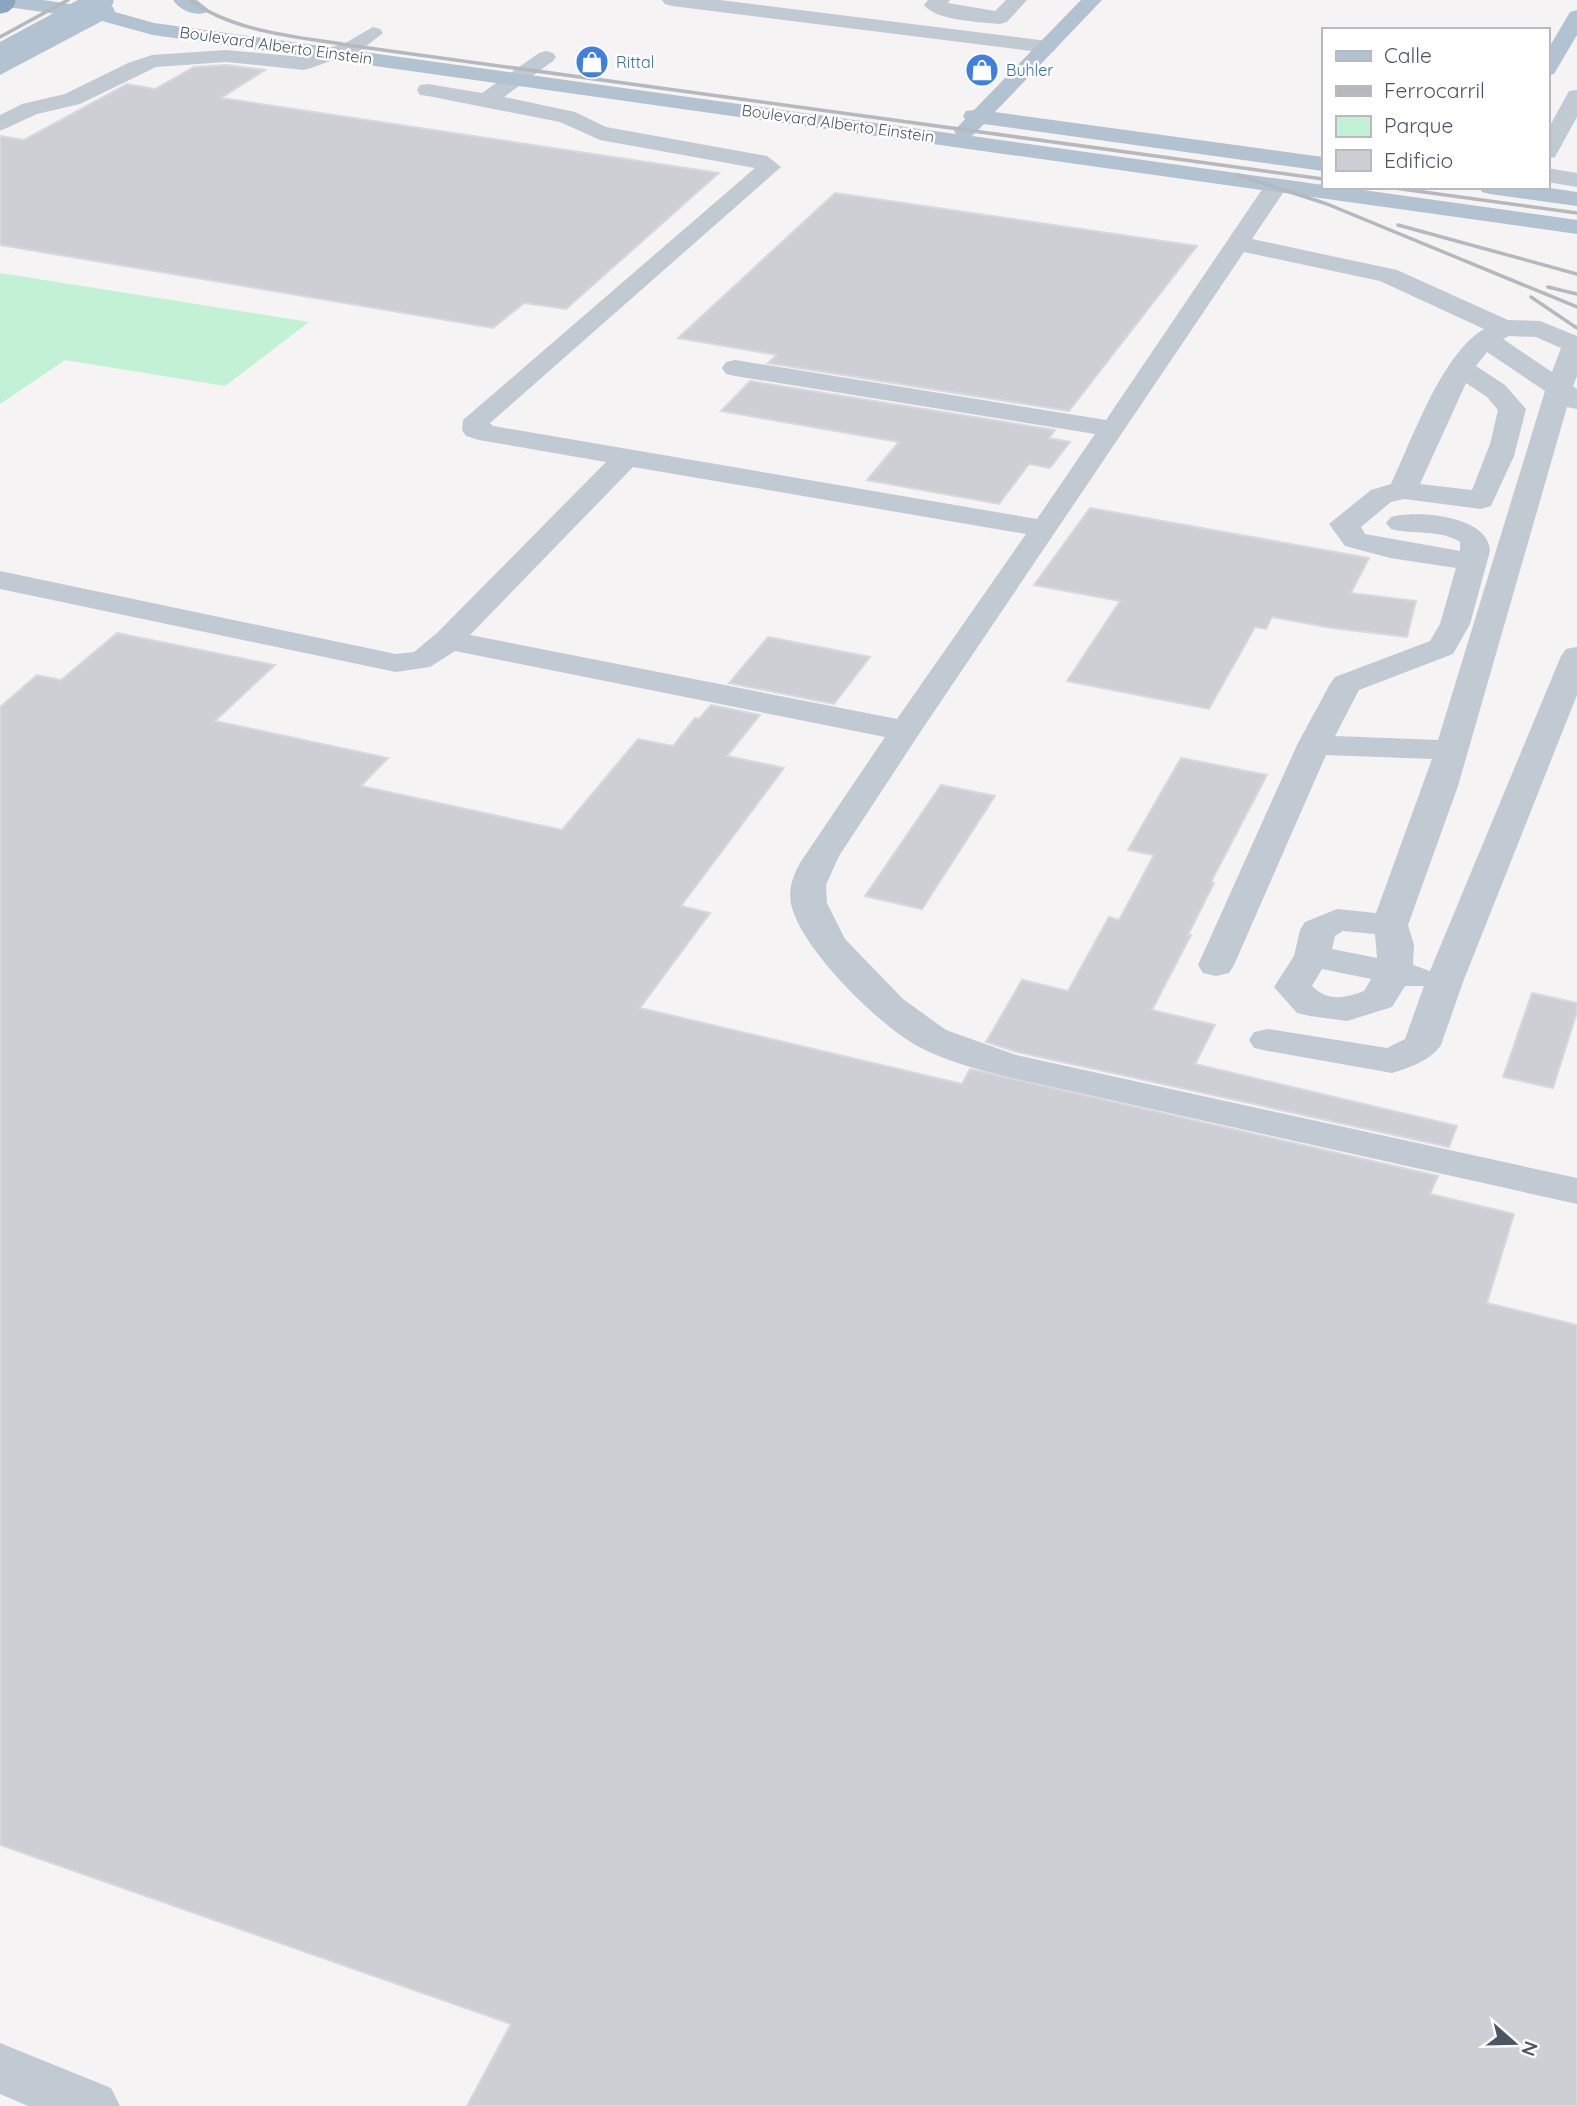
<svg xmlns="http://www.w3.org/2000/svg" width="1577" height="2106" viewBox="0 0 1577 2106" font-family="Quicksand,sans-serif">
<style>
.green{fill:#c3f1d5}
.building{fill:#cdcfd5;stroke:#d7d9de;stroke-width:2}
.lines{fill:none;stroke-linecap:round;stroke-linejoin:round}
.minor{fill:#c1cad2;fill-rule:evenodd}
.major{fill:#b3c2d1;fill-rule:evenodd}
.rail{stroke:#b5b8bd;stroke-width:3.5}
.highway-bridge-casing{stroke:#7690ad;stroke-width:24;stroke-linecap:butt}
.major-bridge{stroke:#b3c2d1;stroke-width:23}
.highway-bridge{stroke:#8ba5c1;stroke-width:23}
.labels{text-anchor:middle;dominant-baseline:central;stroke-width:5;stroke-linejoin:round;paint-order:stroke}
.far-street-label{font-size:16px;fill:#4a5661;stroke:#fff}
.far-shop-label{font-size:16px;fill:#366cbe;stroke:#fff;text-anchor:start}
</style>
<rect width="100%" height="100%" fill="#f5f3f3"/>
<!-- green -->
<path class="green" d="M0,273L309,322L225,386L65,360L0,404Z"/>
<!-- building -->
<path class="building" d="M226,65L265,70L221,98L719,173L566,309L524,303L493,328L0,245V136L24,140L127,84L155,89L194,67Z
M835,193L1197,246L1069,411L768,363L777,355L678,338Z
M750,381L1055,430L1049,438L1070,442L1050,468L1029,464L999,504L867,480L899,442L721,411Z
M1090,508L1369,558L1351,593L1416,601L1407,637L1332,628L1272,617L1266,629L1255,627L1209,709L1067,681L1120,601L1034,585Z
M117,633L275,665L215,721L388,758L361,786L562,830L638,739L673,746L695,718L699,719L711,705L760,715L727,756L784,768L681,906L710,913L640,1008L962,1084L970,1069L1438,1176L1430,1194L1514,1214L1487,1303L1577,1325V2106H467L511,2024L0,1845V707L37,675L61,680Z
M768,637L870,657L834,704L729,683Z
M1181,758L1267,775L1211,882L1214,883L1188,935H1191L1152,1010L1215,1025L1195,1064L1457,1126L1449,1147L1017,1052L986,1042L1022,980L1068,991L1109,917L1119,920L1154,855L1128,850Z
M941,785L995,796L922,909L865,896Z
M1532,993L1577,1003V1012L1553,1088L1503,1077Z"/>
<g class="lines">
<!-- minor -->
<path class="minor" d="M662,0H720L1047,41L1054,43L1057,47L1054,51L1047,53L672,6L665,4Z
M928,0H950L948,3L995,11L1006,0H1027L1007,22L1000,24C981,22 936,21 924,5Z
M373,27L380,29L383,33L361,50L311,68L304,70L226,62L156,67L80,104L37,114L0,131V115L22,104L65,94L128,63L152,55L226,50L302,57L347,42Z
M546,51L553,53L556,57L553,61L504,97L575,112L606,127L767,156L781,167L490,423L493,426L1037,519L1095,434L735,376L726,374L722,368L726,362L735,360L1106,420L1267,182H1283L1287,187L1252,239L1397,270L1508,320L1540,321L1577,336V376L1573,386L1577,389V409L1567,407L1458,786L1408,925L1414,945L1413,965L1430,971L1561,656L1566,649L1577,647V695L1463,982L1441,1045C1431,1060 1409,1068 1392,1073L1268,1051L1254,1048L1249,1040L1254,1032L1268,1029L1387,1048L1405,1039L1424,986H1405L1392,1007L1347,1021L1310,1016L1297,1013L1274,987L1294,956L1300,930L1305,922L1337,909L1376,913L1432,759L1326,755L1234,965L1229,973L1216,976L1203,973L1198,965L1297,745L1330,684L1335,677L1430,641L1440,624L1456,568L1390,558L1345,546L1329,524L1371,490L1391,484C1412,440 1442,353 1484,329L1380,281L1244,252L921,731L839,856L826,885L827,903L845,939L903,999L946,1030L1016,1055L1577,1178V1204L1008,1077C977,1069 945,1061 917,1046C877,1023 801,949 791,904C788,889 793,876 800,863L885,737L455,651L430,667L396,672L0,589V571L396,654L414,652L437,633L606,462L479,440L466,436L462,430L463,420L755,168L600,140L560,122L428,96L420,95L417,90L420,85L428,84L482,93L539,53ZM1509,336L1536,337L1561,348L1552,372L1503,339ZM1487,352L1545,391L1438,740L1335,736L1359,690L1453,654L1470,624L1490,551C1489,515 1416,510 1391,517L1386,523L1391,529C1413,535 1440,529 1460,542V551L1365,534L1361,527L1391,502L1404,499L1481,509L1491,506L1514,456L1526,409L1505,385L1476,366ZM1466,383L1487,397L1498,410L1490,444L1472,490L1420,484ZM633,467L1026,534L897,719L470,635ZM1343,931L1375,934L1377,958L1332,949L1335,936ZM1322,969L1371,979L1364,991C1345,998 1328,1002 1312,986Z
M1577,90V117L1555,157L1547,159V131L1569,91Z
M1547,168L1577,173V187L1547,182Z
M0,2043L111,2088L120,2106H28L0,2094Z"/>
<!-- major -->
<path class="major" d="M0,0H43L97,8L106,5L113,7L115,12L154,23L956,134L954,131L965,119L963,116L966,111L974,110L1081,0H1102L995,112L1323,157V171L984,124L972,136L1323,185V187H1342L1577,220V234L153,35L102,21L0,75V60L79,17L0,6Z
M173,0H197L208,9L205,13C193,16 180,10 173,0Z
M1577,10V35L1554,74L1547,76V51L1570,12Z
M1479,187H1543L1577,192V206L1490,194L1482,192Z"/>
<!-- rail -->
<path class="rail" d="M190,0C235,33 301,37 354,46L1323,179
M0,37L68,0
M1238,175L1327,204L1577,307
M1387,187L1577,213
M1398,225L1577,274
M1548,287L1577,294
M1531,297L1577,328"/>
<defs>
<path id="highway-bridge" d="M0,2L4,0"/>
</defs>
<!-- highway-bridge casing -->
<use href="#highway-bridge" class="highway-bridge-casing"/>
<!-- major-bridge -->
<path class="major-bridge" d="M0,55L102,0"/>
<!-- highway-bridge -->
<use href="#highway-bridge" class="highway-bridge"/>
</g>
<!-- icons -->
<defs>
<symbol id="shop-disc" viewBox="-11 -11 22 22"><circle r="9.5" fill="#3f7fe0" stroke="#fff"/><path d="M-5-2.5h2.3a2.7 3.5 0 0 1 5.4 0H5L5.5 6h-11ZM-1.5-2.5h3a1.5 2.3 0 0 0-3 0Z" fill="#fff"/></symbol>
</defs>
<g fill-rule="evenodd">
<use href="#shop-disc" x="573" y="43" width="38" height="38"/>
<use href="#shop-disc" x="963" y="51" width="38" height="38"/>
</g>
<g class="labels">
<!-- far-street labels -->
<g class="far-street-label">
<text transform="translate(276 45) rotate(8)">Boulevard Alberto Einstein</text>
<text transform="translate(838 123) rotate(8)">Boulevard Alberto Einstein</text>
</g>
<!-- far-shop labels -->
<g class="far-shop-label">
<text x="616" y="62">Rittal</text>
<text x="1006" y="70">Buhler</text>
</g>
</g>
<!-- legend -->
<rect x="1322" y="28" width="228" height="161" fill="#ffffff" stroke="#b7bbc0" stroke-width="2"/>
<rect x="1336" y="51" width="35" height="10" fill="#b3c2d1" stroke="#b7bbc0" stroke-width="2"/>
<text x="1384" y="63" font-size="21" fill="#4a5661">Calle</text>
<rect x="1336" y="86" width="35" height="10" fill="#b5b8bd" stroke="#b7bbc0" stroke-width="2"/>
<text x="1384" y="98" font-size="21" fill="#4a5661">Ferrocarril</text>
<rect x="1336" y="116" width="35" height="21" fill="#c3f1d5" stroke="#b7bbc0" stroke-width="2"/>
<text x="1384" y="133" font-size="21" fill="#4a5661">Parque</text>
<rect x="1336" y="150" width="35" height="21" fill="#cdcfd5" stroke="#b7bbc0" stroke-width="2"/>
<text x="1384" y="168" font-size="21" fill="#4a5661">Edificio</text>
<!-- north arrow -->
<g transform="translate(1514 2043) rotate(110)" stroke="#ffffff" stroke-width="5" paint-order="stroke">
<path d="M0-5L12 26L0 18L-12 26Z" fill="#4a5661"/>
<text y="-10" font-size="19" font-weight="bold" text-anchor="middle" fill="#4a5661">N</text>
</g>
</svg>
